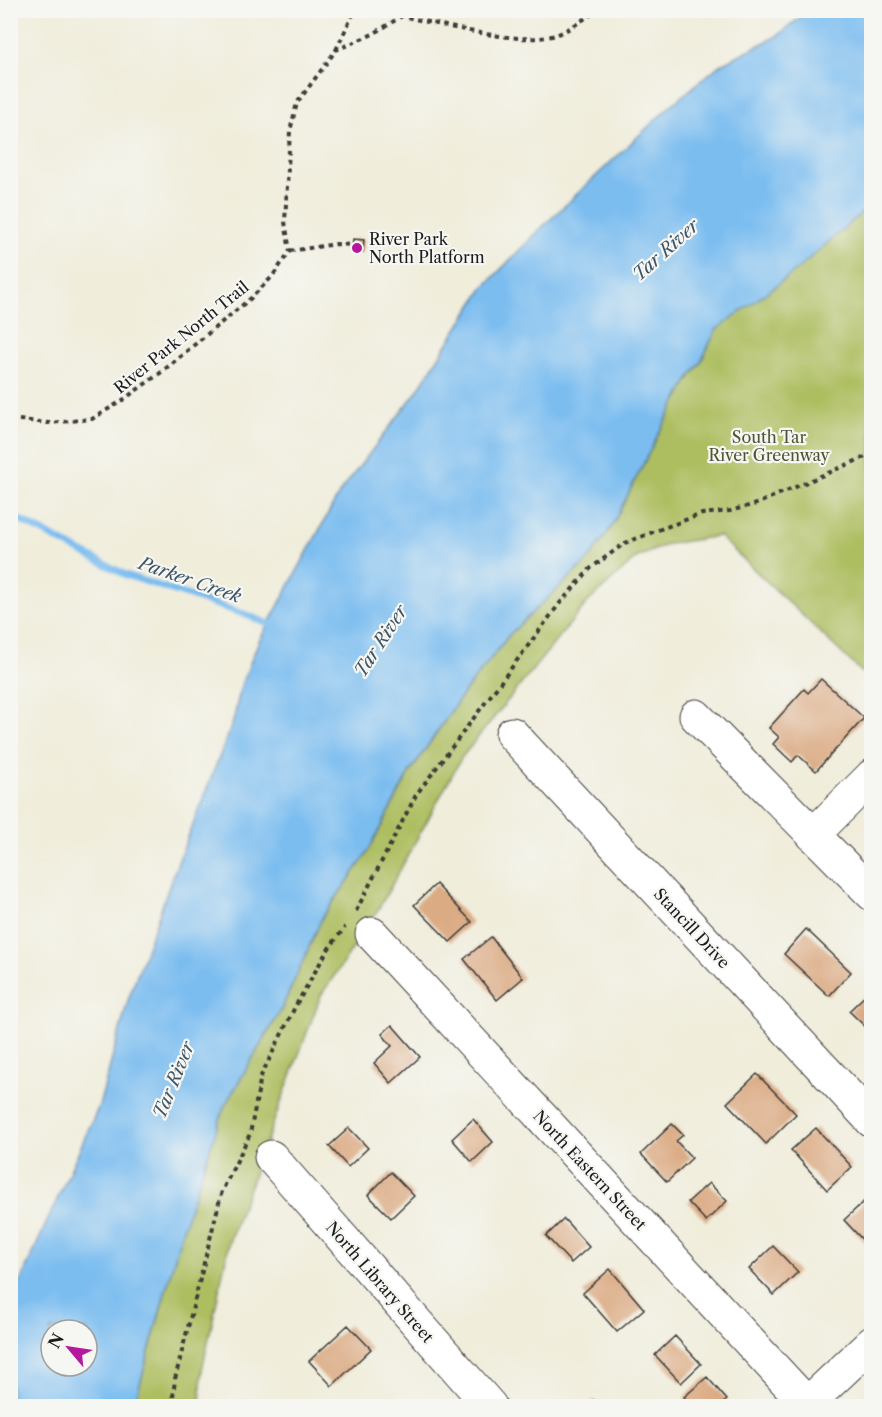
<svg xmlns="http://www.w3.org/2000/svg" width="882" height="1417" viewBox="0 0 882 1417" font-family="'Libre Caslon Text',serif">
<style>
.green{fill:#adbe61;stroke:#646d3e;stroke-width:1.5}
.water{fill:#7bbdf0;stroke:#4c6c86;stroke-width:1.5;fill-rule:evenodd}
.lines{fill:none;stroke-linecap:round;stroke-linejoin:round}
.stream{stroke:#7bbdf0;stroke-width:7}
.building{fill:#dbab84}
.minor-casing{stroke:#3c3b39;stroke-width:35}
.path{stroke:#3c3b39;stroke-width:4;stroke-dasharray:4.5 4.5;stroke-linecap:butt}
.minor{stroke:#fff;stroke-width:33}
.poi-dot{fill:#b5179e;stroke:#f6f6f2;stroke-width:2}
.labels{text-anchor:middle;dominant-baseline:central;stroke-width:4.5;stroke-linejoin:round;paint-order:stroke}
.poi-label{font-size:16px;fill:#1c1c1c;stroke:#f6f6f2;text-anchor:start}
.street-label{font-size:16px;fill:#1c1c1c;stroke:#f6f6f2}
.park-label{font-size:16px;fill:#4f5534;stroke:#f6f6f2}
.water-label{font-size:18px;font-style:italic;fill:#3d5466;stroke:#f6f6f2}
</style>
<rect width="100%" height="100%" fill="#f6f6f2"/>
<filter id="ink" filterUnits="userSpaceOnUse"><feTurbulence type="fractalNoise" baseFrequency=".0167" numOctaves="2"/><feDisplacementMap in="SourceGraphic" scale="12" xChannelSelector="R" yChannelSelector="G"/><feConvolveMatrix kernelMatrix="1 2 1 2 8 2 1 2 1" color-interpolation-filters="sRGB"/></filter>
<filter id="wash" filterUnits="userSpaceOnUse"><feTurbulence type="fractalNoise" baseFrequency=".008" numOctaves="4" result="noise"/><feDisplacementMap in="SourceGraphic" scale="24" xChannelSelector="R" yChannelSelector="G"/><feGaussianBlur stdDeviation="1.35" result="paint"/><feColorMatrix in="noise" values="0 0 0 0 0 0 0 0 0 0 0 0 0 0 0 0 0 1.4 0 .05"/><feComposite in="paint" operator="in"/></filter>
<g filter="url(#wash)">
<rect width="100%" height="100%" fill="#f0eddb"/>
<!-- green -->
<path class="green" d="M871,203V681L719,536L668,544L636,558L586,604L462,757L373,919L321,995L230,1239L202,1370L200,1406H134L183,1228L224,1107L282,1008L322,918L366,855L410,772L462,695L510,634L589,559L612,526L660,431L689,379L701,362L716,330Z"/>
<!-- water -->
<path class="water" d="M808,11H871V205L793,273L716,330L701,362L689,379L660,431L612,526L589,559L510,634L462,695L410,772L366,855L322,918L282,1008L224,1107L183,1228L134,1406H11V1302L99,1106L129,997L175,870L233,722L241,686L258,643L340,492L415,394L484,287L538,231L669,107L721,64L777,36ZM51,1330H87V1366H51Z"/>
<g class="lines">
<!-- stream -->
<path class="stream" d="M10,515L126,575L244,614L274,626"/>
</g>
<g id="blocks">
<!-- building -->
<path class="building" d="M353,239L364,240L363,252L352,251Z
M821,679L864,718L816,771L798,755L792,762L773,744L779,737L769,728L804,689L808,693Z
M436,884L472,922L450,942L414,905Z
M806,929L851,972L829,996L784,954Z
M491,937L523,978L497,1000L464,959Z
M872,989V1033L849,1011Z
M392,1025L420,1057L391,1083L374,1063L392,1046L382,1034Z
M757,1074L796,1114L766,1144L727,1103Z
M473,1119L493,1142L472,1162L452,1139Z
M672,1124L683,1135L676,1141L692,1158L667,1182L641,1154Z
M349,1128L368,1148L348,1167L329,1146Z
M816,1128L852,1167L827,1190L791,1150Z
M391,1172L414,1196L391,1218L368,1195Z
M709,1183L727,1201L706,1221L688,1202Z
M872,1194V1250L844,1220Z
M564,1219L589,1247L571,1263L546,1236Z
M773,1246L798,1272L774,1295L749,1269Z
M610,1269L644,1309L617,1332L583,1293Z
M348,1325L371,1349L332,1386L309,1361Z
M675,1336L701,1364L681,1383L655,1355Z
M707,1377L727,1400L719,1406H692L684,1397Z
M594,1400L600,1406H588Z"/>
</g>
</g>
<g filter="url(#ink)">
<use href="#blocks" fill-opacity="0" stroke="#3c3b39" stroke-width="1.5"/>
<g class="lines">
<defs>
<path id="minor" d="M696,716L872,894
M512,734L872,1121
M813,835L872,776
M372,934L809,1406
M271,1157L490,1406
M805,1406L872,1343"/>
</defs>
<!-- minor casing -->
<use href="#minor" class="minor-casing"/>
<!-- path -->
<path class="path" d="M336,50L355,10
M290,251L336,244L352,245
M10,419L49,423L92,419L120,402L159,374L251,298L272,277L290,251L285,222L290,131L297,103L336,50L373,34L402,16C439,24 525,48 558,34C572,28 585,18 598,10
M356,911L416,795L560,603L591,568L625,543L666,527L702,514L730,511L756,504L872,454
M172,1406L175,1379L222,1191L250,1134L261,1076L296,1005L327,951L345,927"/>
<!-- minor -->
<use href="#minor" class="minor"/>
</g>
</g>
<!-- markers -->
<circle class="poi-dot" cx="357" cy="248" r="6"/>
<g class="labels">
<!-- poi labels -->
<g class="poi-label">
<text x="369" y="239">River Park<tspan x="369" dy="18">North Platform</tspan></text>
</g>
<!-- street labels -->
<g class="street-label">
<text transform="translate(181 337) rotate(-39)">River Park North Trail</text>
<text transform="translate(692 928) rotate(47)">Stancill Drive</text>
<text transform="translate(590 1170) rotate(47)">North Eastern Street</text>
<text transform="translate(380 1282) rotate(49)">North Library Street</text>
</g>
<!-- park labels -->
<g class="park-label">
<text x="769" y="437">South Tar<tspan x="769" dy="18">River Greenway</tspan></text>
</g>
<!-- water labels -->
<g class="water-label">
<text transform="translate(666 250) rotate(-42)">Tar River</text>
<text transform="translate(190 580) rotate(19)">Parker Creek</text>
<text transform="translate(381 641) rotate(-57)">Tar River</text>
<text transform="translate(174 1080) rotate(-68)">Tar River</text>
</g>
</g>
<!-- margin -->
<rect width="882" height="1417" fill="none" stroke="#f6f6f2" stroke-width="36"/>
<!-- north arrow -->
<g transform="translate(69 1348) rotate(299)"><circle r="28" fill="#f6f6f2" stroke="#9f9f9c" stroke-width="1.5"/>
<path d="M0-4.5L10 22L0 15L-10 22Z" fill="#b5179e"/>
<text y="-9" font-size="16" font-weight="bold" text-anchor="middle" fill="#1c1c1c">N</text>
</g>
</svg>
